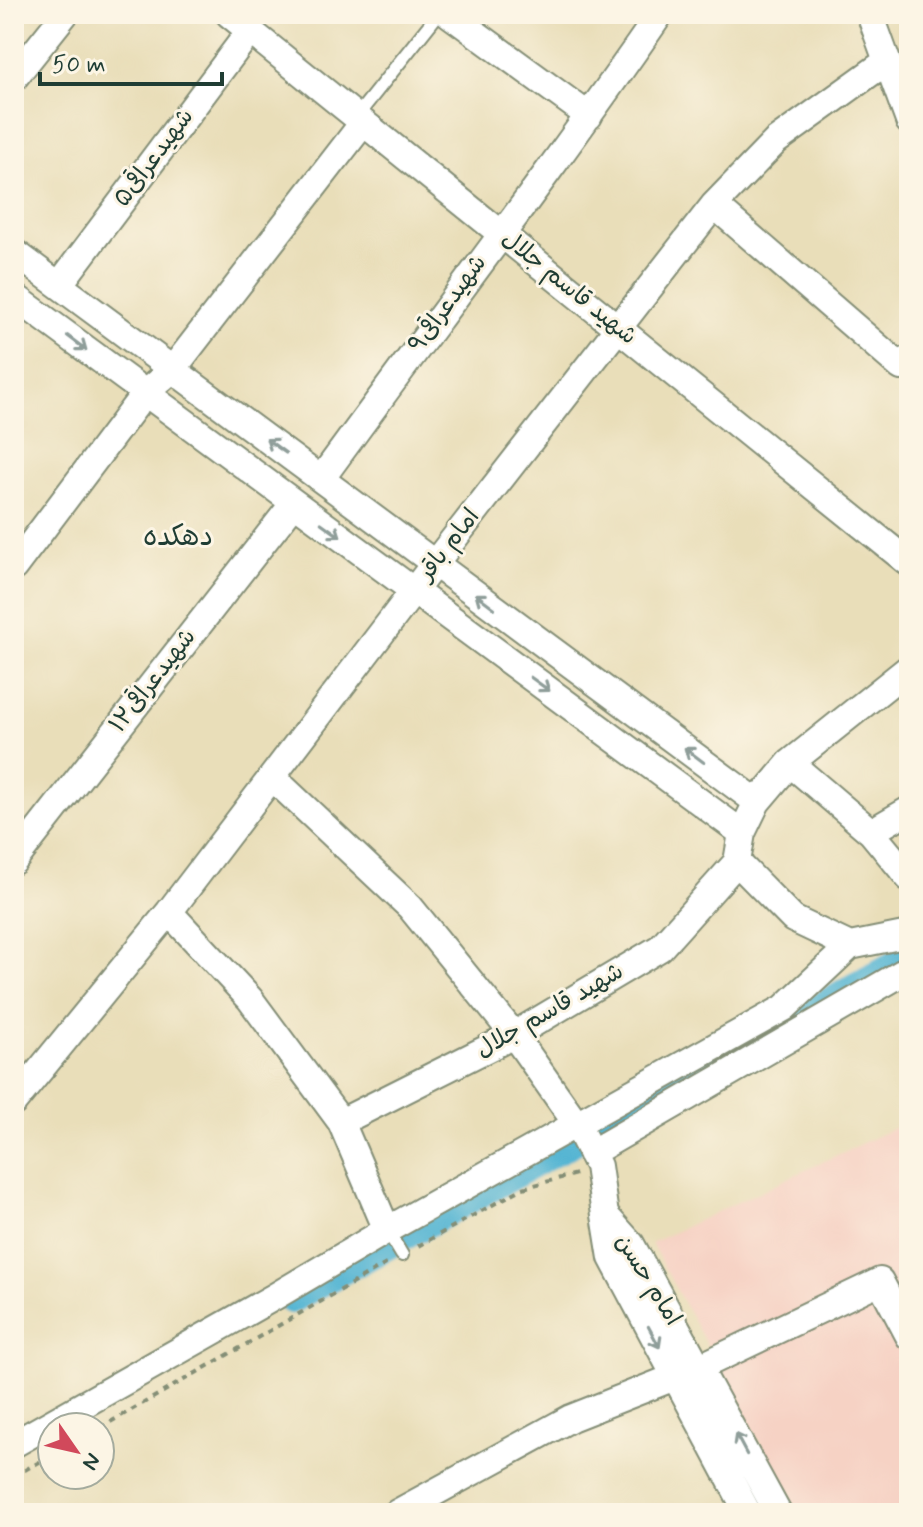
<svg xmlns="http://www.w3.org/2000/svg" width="923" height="1527" font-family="Mynerve,'Playpen Sans Arabic',sans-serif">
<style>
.built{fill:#f6d2c4}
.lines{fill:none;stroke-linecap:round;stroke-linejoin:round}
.canal{stroke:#54b5d3;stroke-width:26}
.lane-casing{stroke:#848e76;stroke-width:16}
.street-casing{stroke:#848e76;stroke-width:30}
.path{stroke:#848e76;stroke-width:4;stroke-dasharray:6 6;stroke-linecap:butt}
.lane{stroke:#fff;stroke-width:12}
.street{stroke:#fff;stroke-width:26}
.oneway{stroke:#8f9e9a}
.labels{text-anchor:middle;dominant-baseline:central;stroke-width:6;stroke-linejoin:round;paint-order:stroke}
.street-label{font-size:24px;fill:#1f3d34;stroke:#fcf5e5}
.quarter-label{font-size:28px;fill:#1f3d34;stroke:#fcf5e5}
</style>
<rect width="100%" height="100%" fill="#fcf5e5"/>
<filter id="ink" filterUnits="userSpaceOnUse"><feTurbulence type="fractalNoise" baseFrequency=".0125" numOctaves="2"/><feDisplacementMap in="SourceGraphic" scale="16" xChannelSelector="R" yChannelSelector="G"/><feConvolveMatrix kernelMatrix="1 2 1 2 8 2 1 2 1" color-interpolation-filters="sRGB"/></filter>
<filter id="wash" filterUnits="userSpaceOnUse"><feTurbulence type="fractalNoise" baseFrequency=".006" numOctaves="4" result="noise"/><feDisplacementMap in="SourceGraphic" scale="32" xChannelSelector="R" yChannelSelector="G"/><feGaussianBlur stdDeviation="1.8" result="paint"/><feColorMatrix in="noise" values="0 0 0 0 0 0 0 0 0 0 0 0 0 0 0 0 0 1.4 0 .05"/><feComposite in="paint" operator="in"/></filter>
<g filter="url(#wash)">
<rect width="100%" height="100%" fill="#e9deb9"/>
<!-- built -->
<path class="built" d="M909 1121V1513H798L651 1243Z"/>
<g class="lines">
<!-- canal -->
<path class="canal" d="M291 1301 909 955"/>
</g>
</g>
<g filter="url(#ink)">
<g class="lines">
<defs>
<path id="lane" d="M356 117 438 14
M387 1230 402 1255"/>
<path id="street" d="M229 14 909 563
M449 14 589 116
M887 61 909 121
M14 78 65 14
M714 205 901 367 909 359
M14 252 757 802
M59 285 250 31
M14 296 742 833
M321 479C434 324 551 172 660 14
M14 567 145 393 173 369 363 123
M790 763 871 832 909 810
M272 777 410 907 514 1035 576 1123 598 1166 605 1215
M871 832 909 878
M14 861 294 503
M737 862 793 919 850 946 909 934
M169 912 250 999 341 1122 514 1035 660 948 737 862 742 833 757 802 790 763 909 668
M14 1102 169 912 435 563 714 205 776 141 887 61 870 14
M341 1122 387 1230 784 1008 850 946
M591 1153 909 969
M14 1444 274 1297 387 1230
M397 1513 571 1418 700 1367 880 1281 909 1336
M748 1513 612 1258 605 1215 631 1244 778 1513"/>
</defs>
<!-- lane casing -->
<use href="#lane" class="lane-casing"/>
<!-- street casing -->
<use href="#street" class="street-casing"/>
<!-- path -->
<path class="path" d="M418 1246 523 1188 576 1174
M100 1428 386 1264
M14 1476 52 1455"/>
<!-- lane -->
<use href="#lane" class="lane"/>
<!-- street -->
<use href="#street" class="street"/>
</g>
<!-- one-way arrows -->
<defs><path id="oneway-shaft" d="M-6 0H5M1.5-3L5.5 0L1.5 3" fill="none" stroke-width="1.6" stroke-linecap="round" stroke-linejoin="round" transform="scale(2)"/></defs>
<g class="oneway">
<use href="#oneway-shaft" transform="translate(77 343) rotate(37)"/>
<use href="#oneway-shaft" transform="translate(276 446) rotate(-144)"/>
<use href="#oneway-shaft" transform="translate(331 530) rotate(36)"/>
<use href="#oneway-shaft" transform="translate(485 601) rotate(-143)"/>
<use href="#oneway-shaft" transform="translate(540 684) rotate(36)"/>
<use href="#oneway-shaft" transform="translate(694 755) rotate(-143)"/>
<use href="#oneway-shaft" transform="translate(654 1337) rotate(62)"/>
<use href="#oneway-shaft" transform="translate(741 1444) rotate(-118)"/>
</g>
</g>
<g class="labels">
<!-- street labels -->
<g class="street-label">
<text transform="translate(154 158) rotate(-53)">شهیدعراقی۵</text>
<text transform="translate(569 288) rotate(39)">شهید قاسم جلال</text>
<text transform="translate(448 304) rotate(-54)">شهیدعراقی۹</text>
<text transform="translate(449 545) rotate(-52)">امام باقر</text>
<text transform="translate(153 681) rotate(-52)">شهیدعراقی۱۲</text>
<text transform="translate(550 1011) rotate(-30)">شهید قاسم جلال</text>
<text transform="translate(648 1280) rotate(58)">امام حسن</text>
</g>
<!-- quarter labels -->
<g class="quarter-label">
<text x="178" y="537">دهکده</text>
</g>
</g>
<!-- margin -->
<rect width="923" height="1527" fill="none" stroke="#fcf5e5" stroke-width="48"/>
<!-- north arrow -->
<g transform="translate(76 1451) rotate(124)"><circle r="38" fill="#fcf5e5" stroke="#a4ab9e" stroke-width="2"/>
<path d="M0-6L14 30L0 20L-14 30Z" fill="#d1495b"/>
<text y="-12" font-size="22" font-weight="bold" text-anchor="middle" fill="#1f3d34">N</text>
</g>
<!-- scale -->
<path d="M40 72v12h182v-12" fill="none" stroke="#1f3d34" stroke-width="4"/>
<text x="52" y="72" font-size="24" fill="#1f3d34" stroke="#fcf5e5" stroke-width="6" paint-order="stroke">50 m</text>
</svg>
